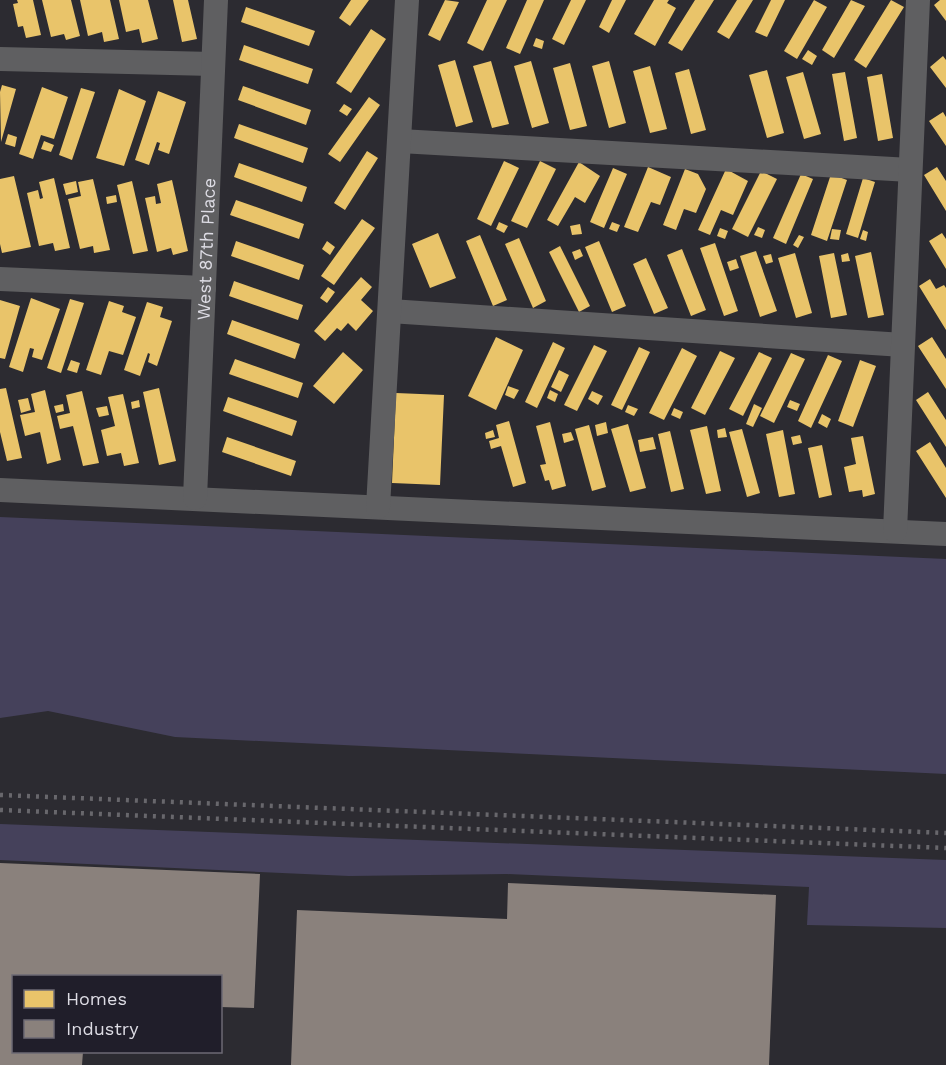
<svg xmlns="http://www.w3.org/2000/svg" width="946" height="1065" font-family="'Work Sans',sans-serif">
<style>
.green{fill:#45415b}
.homes{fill:#e9c46a}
.industry{fill:#8a817c}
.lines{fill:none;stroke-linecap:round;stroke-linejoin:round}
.street{stroke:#5f5f61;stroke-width:24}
.rail{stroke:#68676c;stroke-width:4.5;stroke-dasharray:3 6;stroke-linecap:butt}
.labels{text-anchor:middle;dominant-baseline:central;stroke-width:6;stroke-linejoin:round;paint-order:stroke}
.street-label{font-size:18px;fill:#dddce4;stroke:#201e2a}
</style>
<rect width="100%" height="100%" fill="#2c2b31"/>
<!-- green -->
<path class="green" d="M0 517 946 559V774L175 737 48 711 0 718Z
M0 824 946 860V928L807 925 809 887 507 874 349 876 0 860Z"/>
<!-- homes -->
<path class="homes" d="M17 0H33L41 35 26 38 23 26 18 27 13 4 18 3Z
M42 0H71L80 36 66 40 64 34 51 37Z
M80 0H110L119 39 104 42 102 32 88 36Z
M119 0H148L158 39 142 43 139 29 126 32Z
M173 0H188L197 39 182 42Z
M351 0H369L350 26 339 18Z
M445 0 459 2 440 41 428 35Z
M487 0H507L483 51 467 43Z
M527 0H544L520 54 506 48Z
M571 0H586L564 45 552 39Z
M612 0H626L609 33 599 27Z
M654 0H669L667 3 676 8 655 46 634 34Z
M695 0H714L682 51 668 43Z
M737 0H753L729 39 717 32Z
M771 0H785L767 37 755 32Z
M814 0 827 7 797 59 784 51Z
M851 0 865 6 834 58 822 50Z
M891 0 904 7 866 68 854 60Z
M940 0H946V21L934 5Z
M246 7 315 31 309 46 241 22Z
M371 29 386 39 351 93 336 83Z
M536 38 544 41 542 49 533 46Z
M244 45 313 69 308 84 239 60Z
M808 50 817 56 812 65 802 59Z
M943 56 946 60V88L930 67Z
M455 60 473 122 456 127 438 65Z
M491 61 509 124 492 128 473 66Z
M531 61 549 123 532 128 514 66Z
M609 61 626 123 609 128 592 66Z
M570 63 587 126 570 130 553 68Z
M650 66 667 129 650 133 633 71Z
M689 69 706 130 691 134 675 73Z
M767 70 784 133 767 138 749 75Z
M803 72 821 134 804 139 786 77Z
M845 72 857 138 844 141 832 74Z
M882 74 893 138 878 141 867 77Z
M2 85 16 89 1 142 0 92Z
M243 86 311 110 306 125 238 100Z
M42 87 68 97 54 139 41 135 33 159 19 154Z
M81 88 95 92 72 160 59 155Z
M119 89 146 101 124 166 96 158Z
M158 91 186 102 169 154 158 150 160 143 157 142 149 165 135 160Z
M369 97 380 105 340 162 328 154Z
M344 104 352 109 347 116 339 111Z
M943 112 946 117V146L929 121Z
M239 124 308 148 303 163 234 138Z
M8 134 17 137 15 147 5 144Z
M44 141 54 145 51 152 41 149Z
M367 151 378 158 345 210 334 203Z
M504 161 519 168 491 226 477 219Z
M540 161 556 169 527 228 511 221Z
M579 162 600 176 585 203 575 197 558 226 547 220Z
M239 163 307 187 302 202 234 177Z
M648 167 671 177 660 205 651 202 638 232 624 227Z
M937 167 946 181V211L924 175Z
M613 168 627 174 604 228 590 222Z
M685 169 698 174 706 189 696 213 684 209 676 230 663 225Z
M726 169 748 181 733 215 721 210 710 235 698 230Z
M761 171 777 179 748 237 732 229Z
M801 174 813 179 786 244 773 238Z
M831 174 847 180 827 241 811 235Z
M14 176 31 247 2 253 0 244V179Z
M54 178 70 248 55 251 53 243 39 246 27 193 38 190 40 199 43 198 39 182Z
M863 178 875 182 858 238 846 234Z
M93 179 110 250 94 253 93 246 80 249 68 199 81 196 78 182Z
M172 180 188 251 173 255 171 248 157 252 145 198 155 196 156 204 161 203 157 184Z
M76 181 78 192 66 195 63 184Z
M132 181 148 251 133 254 117 185Z
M116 195 117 202 107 204 106 197Z
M236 200 304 224 299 239 230 215Z
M362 219 375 228 334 285 321 276Z
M499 222 508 226 504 233 496 229Z
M612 222 620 225 617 232 609 229Z
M580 224 582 234 572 235 570 226Z
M758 227 765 230 762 238 754 235Z
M720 228 728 231 725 239 717 236Z
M832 229 841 230 839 240 830 239Z
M863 230 868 232 866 241 860 239Z
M438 233 456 278 430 288 412 244Z
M942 233 946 239V269L929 241Z
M480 235 507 300 493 306 466 241Z
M799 235 804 237 798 248 793 245Z
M519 238 546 301 533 308 505 244Z
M236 241 304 265 299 280 231 256Z
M327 241 335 247 330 255 322 249Z
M599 241 626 306 612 312 585 247Z
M715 243 738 311 724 316 700 248Z
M560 246 590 306 579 312 549 252Z
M580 249 583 256 575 260 572 252Z
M682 249 706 310 691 316 667 255Z
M756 251 777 311 760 317 740 256Z
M871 252 884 315 868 318 855 256Z
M795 253 812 313 796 318 778 258Z
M834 253 847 315 831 318 819 256Z
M848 253 850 261 842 262 841 255Z
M771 254 773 262 766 264 763 256Z
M646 258 668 308 654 314 633 264Z
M736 259 739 268 730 271 727 262Z
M361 277 372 287 361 300 373 311 356 331 348 323 341 331 337 328 325 341 314 331Z
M930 279 936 289 944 285 946 288V330L919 286Z
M234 281 303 305 298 320 229 296Z
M328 287 335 292 327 303 320 298Z
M31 298 60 309 42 360 32 357 34 349 30 348 23 372 9 367Z
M70 299 84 303 61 373 47 368Z
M0 300 20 306 5 359 0 358Z
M109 301 124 306 122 312 136 317 123 355 109 351 101 375 86 370Z
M147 302 163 307 160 317 172 321 157 366 148 362 150 354 148 353 140 376 124 370Z
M232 320 300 344 295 359 227 334Z
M496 337 523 350 496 410 468 396Z
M932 337 946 359V389L918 346Z
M553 342 565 348 537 408 525 402Z
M594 345 607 351 577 411 564 405Z
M639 347 650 352 622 410 611 405Z
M682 348 697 356 664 420 649 413Z
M720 351 735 358 705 415 691 408Z
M343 352 363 370 334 404 313 386Z
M759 352 772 358 743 416 729 409Z
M791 353 805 359 774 423 760 416Z
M828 355 842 361 811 428 798 421Z
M235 359 303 383 298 398 229 374Z
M71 360 80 363 77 373 67 370Z
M860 360 876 366 853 427 838 421Z
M559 370 569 375 561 392 551 387Z
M508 386 519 390 514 399 505 395Z
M6 388 22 458 7 461 0 432V389Z
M159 388 176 461 159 465 143 392Z
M45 390 61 460 47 464 40 432 25 436 20 415 35 412 31 394Z
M550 390 558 394 555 402 547 398Z
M82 391 99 463 83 466 73 426 60 429 57 416 70 413 66 395Z
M592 391 603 396 598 405 588 399Z
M928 392 946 420V447L916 400Z
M396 393 444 395 440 485 392 483Z
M123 394 139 463 124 466 121 453 107 456 101 430 115 426 108 397Z
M228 397 297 421 292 436 223 411Z
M28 398 31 410 21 413 18 400Z
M139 400 140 407 132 409 131 402Z
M790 400 800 404 797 411 787 407Z
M63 404 64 411 56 413 54 406Z
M754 404 762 408 753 427 746 424Z
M628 405 638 409 634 416 625 412Z
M107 406 109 415 99 417 96 408Z
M674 408 683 412 680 419 671 415Z
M822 414 831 419 827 428 818 423Z
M509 421 526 483 513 487 501 446 491 449 489 441 499 438 496 425Z
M550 422 566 486 552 490 549 480 545 481 540 465 546 464 536 426Z
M606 422 608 433 597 436 595 425Z
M628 424 646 488 630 492 611 429Z
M589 425 606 487 592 491 575 429Z
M707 426 721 491 706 494 690 430Z
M725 428 727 437 718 438 717 430Z
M742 429 760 493 747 497 729 432Z
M493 430 495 437 486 439 485 433Z
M783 430 795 494 779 497 766 434Z
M670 431 684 489 671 492 658 434Z
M571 432 574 440 564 443 562 434Z
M800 435 802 443 793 445 791 437Z
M863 436 875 494 863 497 862 490 849 492 844 467 856 464 851 438Z
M227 437 296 461 291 476 222 452Z
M653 437 656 449 640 452 638 440Z
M930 442 946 468V498L916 451Z
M822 445 832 495 819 498 808 448Z"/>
<!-- industry -->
<path class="industry" d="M0 863 260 874 254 1008 220 1007V976H14V1052H83L82 1065H0Z
M508 883 776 895 769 1065H291L297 910 507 919Z"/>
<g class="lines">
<!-- street -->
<g class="street">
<path d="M0 59 213 64"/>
<path d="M400 141 910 170"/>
<path d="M0 279 204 288"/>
<path d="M390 311 903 345"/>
<path d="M0 490 946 534"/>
<path id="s1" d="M195 498 216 0"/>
<path d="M378 507 407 0"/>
<path d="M895 531 918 0"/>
</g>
<!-- rail -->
<path class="rail" d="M0 795 946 833
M0 810 946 848"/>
</g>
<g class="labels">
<!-- street labels -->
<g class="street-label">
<text stroke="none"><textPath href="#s1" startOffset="249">West 87th Place</textPath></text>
</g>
</g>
<!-- legend -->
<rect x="12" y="975" width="210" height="78" fill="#201e2a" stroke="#6c6a74" stroke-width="1.5"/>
<rect x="24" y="990" width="30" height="18" fill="#e9c46a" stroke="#6c6a74" stroke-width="1.5"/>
<text x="66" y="1005" font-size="18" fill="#dddce4">Homes</text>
<rect x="24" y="1020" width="30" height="18" fill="#8a817c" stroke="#6c6a74" stroke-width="1.5"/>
<text x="66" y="1035" font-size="18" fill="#dddce4">Industry</text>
</svg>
